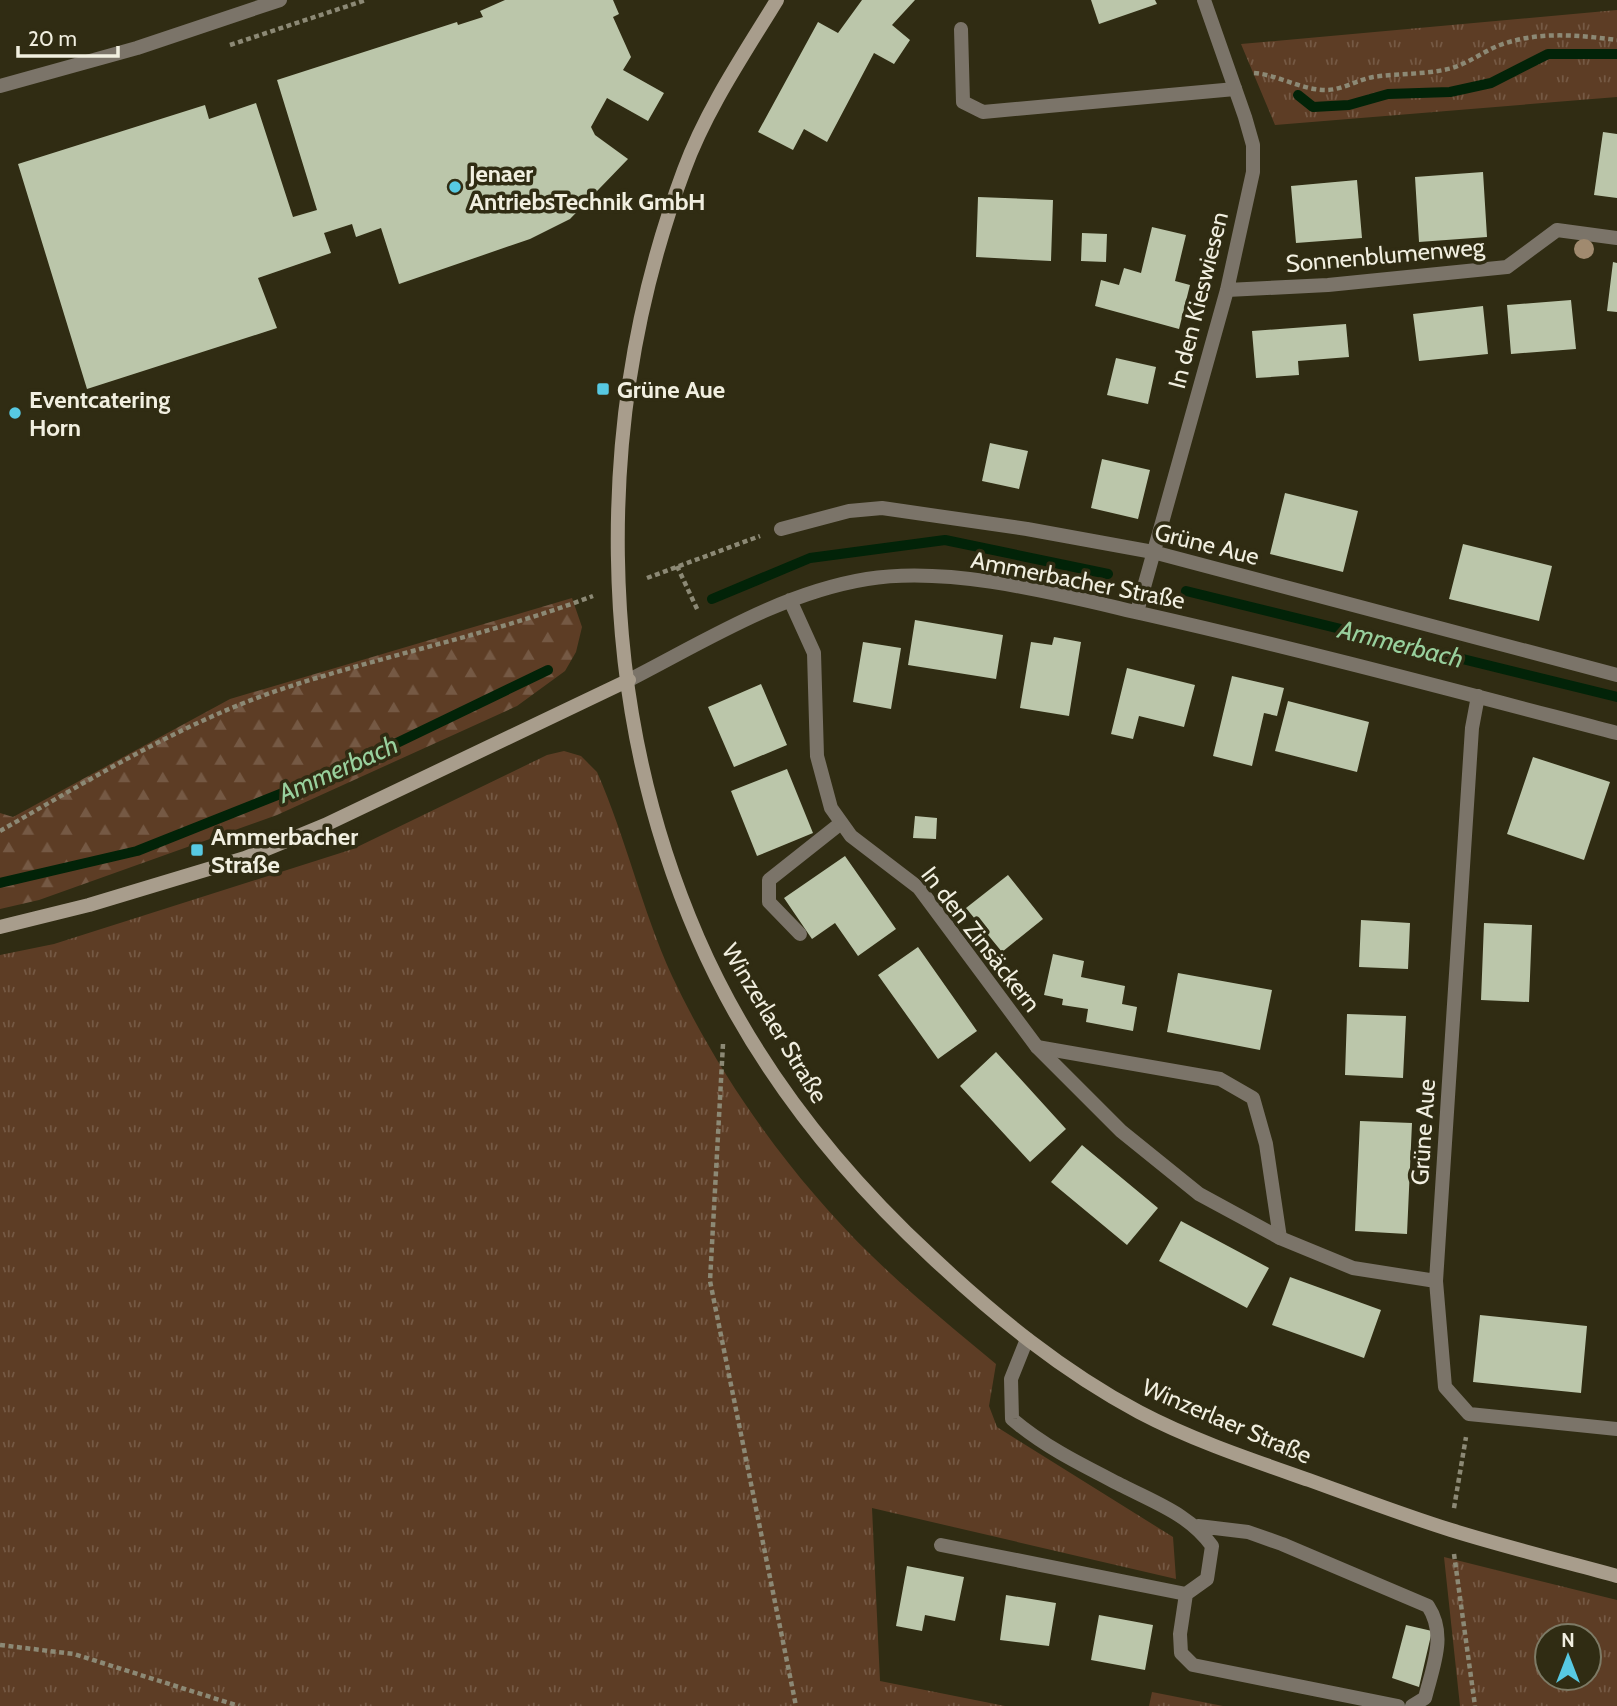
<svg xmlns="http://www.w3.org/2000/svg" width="1617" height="1706" font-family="Cabin,sans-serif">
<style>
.grass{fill:url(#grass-tufts);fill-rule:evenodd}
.forest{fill:url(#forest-firs)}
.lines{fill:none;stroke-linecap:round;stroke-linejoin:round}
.stream{stroke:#022308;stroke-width:10}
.building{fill:#bbc6aa}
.path{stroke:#8c8975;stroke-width:4.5;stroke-dasharray:5 3.5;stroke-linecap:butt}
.service{stroke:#7b7469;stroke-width:14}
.minor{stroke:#7b7469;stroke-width:14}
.secondary{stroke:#a89d8c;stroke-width:14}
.tree{fill:#a08a6f}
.poi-dot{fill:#57c9e2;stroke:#302c13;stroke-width:2.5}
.labels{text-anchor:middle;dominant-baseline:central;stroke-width:7;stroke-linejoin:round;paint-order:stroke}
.poi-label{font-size:24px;font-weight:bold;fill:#f1efe0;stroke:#302c13;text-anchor:start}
.street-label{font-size:24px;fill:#f1efe0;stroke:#302c13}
.water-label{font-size:26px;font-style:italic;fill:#98d09d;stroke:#302c13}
</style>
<defs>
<pattern id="grass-tufts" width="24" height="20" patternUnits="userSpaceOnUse" patternTransform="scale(1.75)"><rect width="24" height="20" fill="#5d3d25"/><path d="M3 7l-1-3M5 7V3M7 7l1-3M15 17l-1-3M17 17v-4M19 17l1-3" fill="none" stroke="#755944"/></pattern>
<pattern id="forest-firs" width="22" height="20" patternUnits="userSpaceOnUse" patternTransform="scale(1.75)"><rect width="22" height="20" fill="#5d3d25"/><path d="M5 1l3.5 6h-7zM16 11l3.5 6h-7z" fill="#755944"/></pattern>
</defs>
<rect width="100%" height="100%" fill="#302c13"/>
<!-- grass -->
<path class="grass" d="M1617 10V97L1275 125 1241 44Z
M564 751 581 756 597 772C626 838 642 910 672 976 720 1078 791 1177 872 1256 911 1294 954 1329 996 1364L989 1406 997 1427 1173 1537 1176 1579 872 1508 880 1681 1005 1706H0V955L54 944 353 849 547 755Z
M1444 1557 1617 1600V1706H1460ZM1547 1636H1589V1678H1547Z
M1152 1692 1223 1706H1149Z"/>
<!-- forest -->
<path class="forest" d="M572 598 582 627 576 652 565 671 517 706 277 815 39 900 0 909V813L13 817 230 699Z"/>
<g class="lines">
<!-- stream -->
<path class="stream" d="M1298 95 1313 107 1349 105 1388 94 1450 92 1491 83 1548 54H1617
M1186 591 1617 697
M712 599 810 558 945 540 1108 574
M0 883 137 851 343 769 548 670"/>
</g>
<!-- building -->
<path class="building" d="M505 0H613L619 14 613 17 631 57 623 70 664 93 648 121 607 98 591 127 595 135 628 159 570 219 530 239 399 284 381 228 356 237 352 224 324 233 331 253 258 278 277 328 87 389 18 164 205 105 209 119 256 103 293 217 317 210 277 80 457 22 458 25 483 17 480 11Z
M862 0H915L892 25 910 40 894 64 874 53 827 142 804 129 793 150 758 132 818 22 838 33Z
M1091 0H1155L1157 4 1099 24Z
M1603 132 1617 134V198L1594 195Z
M1483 172 1487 237 1419 242 1415 177Z
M1357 180 1362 238 1296 243 1291 186Z
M978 197 1053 200 1051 261 976 257Z
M1152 227 1186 235 1175 281 1190 285 1179 329 1095 306 1101 280 1119 285 1124 268 1141 273Z
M1082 233 1107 234 1106 262 1081 261Z
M1613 262 1617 263V312L1607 311Z
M1571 300 1576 349 1511 354 1507 305Z
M1483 306 1488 354 1419 361 1413 314Z
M1346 324 1349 357 1298 361 1299 375 1256 378 1252 331Z
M1116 358 1156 367 1148 404 1107 395Z
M990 443 1028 451 1019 489 982 481Z
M1102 459 1150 470 1138 519 1091 508Z
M1285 493 1358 511 1343 572 1270 554Z
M1463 544 1552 566 1539 621 1449 599Z
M915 620 1003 635 996 679 908 665Z
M1054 637 1081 642 1069 716 1020 708 1031 642 1052 645Z
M863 642 901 648 891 709 853 702Z
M1127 668 1195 685 1184 727 1139 716 1133 739 1111 734Z
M1232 676 1284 688 1277 716 1264 713 1252 766 1213 756Z
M761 684 787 745 734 767 708 707Z
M1288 701 1369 722 1357 772 1275 751Z
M1533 757 1610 782 1584 860 1507 834Z
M787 769 813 833 757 856 731 791Z
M915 816 937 818 936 839 913 838Z
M845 856 896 929 858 956 835 923 812 939 784 898Z
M1008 875 1043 919 1002 952 966 908Z
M1361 920 1410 923 1408 969 1359 967Z
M1484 923 1532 925 1529 1002 1481 1000Z
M918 947 977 1031 938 1059 878 975Z
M1053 954 1084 961 1081 977 1125 986 1122 1004 1137 1007 1133 1031 1086 1022 1088 1009 1062 1005 1063 999 1044 995Z
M1178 973 1272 990 1260 1050 1167 1032Z
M1347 1014 1406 1016 1403 1078 1345 1075Z
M996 1052 1066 1129 1030 1162 960 1086Z
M1360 1121 1412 1123 1407 1234 1355 1231Z
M1082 1145 1158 1208 1127 1245 1051 1182Z
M1181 1221 1269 1268 1247 1308 1159 1261Z
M1290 1277 1381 1310 1364 1358 1272 1325Z
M1480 1315 1587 1326 1581 1393 1473 1382Z
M907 1566 964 1577 955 1621 925 1615 922 1631 896 1626Z
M1006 1595 1056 1603 1049 1646 1000 1640Z
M1099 1615 1153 1625 1145 1670 1091 1660Z
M1406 1625 1432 1631 1419 1687 1392 1678Z"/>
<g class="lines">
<!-- path -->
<path class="path" d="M230 45 366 0
M1254 73C1279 75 1301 90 1326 90 1342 90 1357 80 1373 77 1399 73 1426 75 1452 68 1469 63 1484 51 1500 45 1538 31 1578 35 1617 40
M677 566 698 611
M647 578 760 536
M0 831C93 778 186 720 288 687 389 654 493 634 593 596
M723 1044 710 1281 796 1706
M1454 1508 1466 1437
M1454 1554 1475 1706
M0 1645 74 1654 239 1706"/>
<!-- service -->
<path class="service" d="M961 29 963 102 983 112 1235 89
M800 934 769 902V880L841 823
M1037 1047 1220 1079 1253 1098 1266 1144 1280 1238
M1198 1526 1248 1532 1282 1544 1428 1606C1447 1635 1433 1666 1425 1698L1412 1706
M941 1545 1186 1594 1207 1579 1212 1546C1190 1515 1156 1503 1123 1486 1084 1466 1046 1448 1012 1419L1011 1379 1027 1339
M1186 1594 1180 1634 1181 1653 1193 1665 1398 1706"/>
<!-- minor -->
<path class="minor" d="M0 86 137 48 280 0
M1227 290 1328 285 1507 267 1557 230 1617 238
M781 529 849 511 882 508 1027 529 1153 552 1617 675
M790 600 814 653 817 756 831 808 851 836 919 888 1037 1047 1121 1131 1199 1194 1280 1238 1353 1268 1436 1281
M1137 612 1227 290 1253 172V145L1245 117 1204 0
M629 680C705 641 781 593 867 579 951 565 1062 595 1144 614 1303 650 1460 692 1617 733
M1478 696 1472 728 1436 1281 1445 1387 1469 1414 1617 1429"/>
<!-- secondary -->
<path class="secondary" d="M777 0C744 54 706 110 684 170 593 414 594 698 698 938 751 1060 835 1167 932 1257 995 1316 1062 1371 1139 1412 1192 1440 1252 1460 1309 1480 1356 1497 1403 1515 1451 1530 1506 1547 1562 1561 1617 1576
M0 927 89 905 245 858 325 825 629 680"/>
</g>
<!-- trees -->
<circle class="tree" cx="1584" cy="249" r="10"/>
<!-- markers -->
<g class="poi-dot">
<circle cx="455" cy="187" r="7"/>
<rect x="596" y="382" width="14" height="14" rx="3.5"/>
<circle cx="15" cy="413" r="7"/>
<rect x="190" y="843" width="14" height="14" rx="3.5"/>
</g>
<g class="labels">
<!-- poi labels -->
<g class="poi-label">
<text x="469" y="173">Jenaer<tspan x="469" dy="28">AntriebsTechnik GmbH</tspan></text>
<text x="617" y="389">Grüne Aue</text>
<text x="29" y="399">Eventcatering<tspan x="29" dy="28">Horn</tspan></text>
<text x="211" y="836">Ammerbacher<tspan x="211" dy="28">Straße</tspan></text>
</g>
<!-- street labels -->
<g class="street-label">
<text transform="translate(1385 255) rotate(-5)">Sonnenblumenweg</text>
<text transform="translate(1198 300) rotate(-76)">In den Kieswiesen</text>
<text transform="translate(1207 544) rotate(14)">Grüne Aue</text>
<text transform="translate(1078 580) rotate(11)">Ammerbacher Straße</text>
<text transform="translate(981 939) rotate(52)">In den Zinsäckern</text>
<text transform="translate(775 1023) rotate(59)">Winzerlaer Straße</text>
<text transform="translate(1423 1132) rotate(-86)">Grüne Aue</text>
<text transform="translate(1227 1421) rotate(23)">Winzerlaer Straße</text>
</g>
<!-- water labels -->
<g class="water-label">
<text transform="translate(1401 644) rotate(14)">Ammerbach</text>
<text transform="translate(338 769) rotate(-24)">Ammerbach</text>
</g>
</g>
<!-- north arrow -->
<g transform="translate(1568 1657)"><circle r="33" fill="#302c13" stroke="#7d7a65" stroke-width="2"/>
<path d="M0-5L12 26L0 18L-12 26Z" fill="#57c9e2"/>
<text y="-10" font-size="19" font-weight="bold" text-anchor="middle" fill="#f1efe0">N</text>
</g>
<!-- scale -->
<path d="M18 46v10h100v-10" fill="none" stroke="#f1efe0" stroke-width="3.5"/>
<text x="28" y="46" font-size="21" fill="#f1efe0" stroke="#302c13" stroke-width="5" paint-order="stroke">20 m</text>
</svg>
